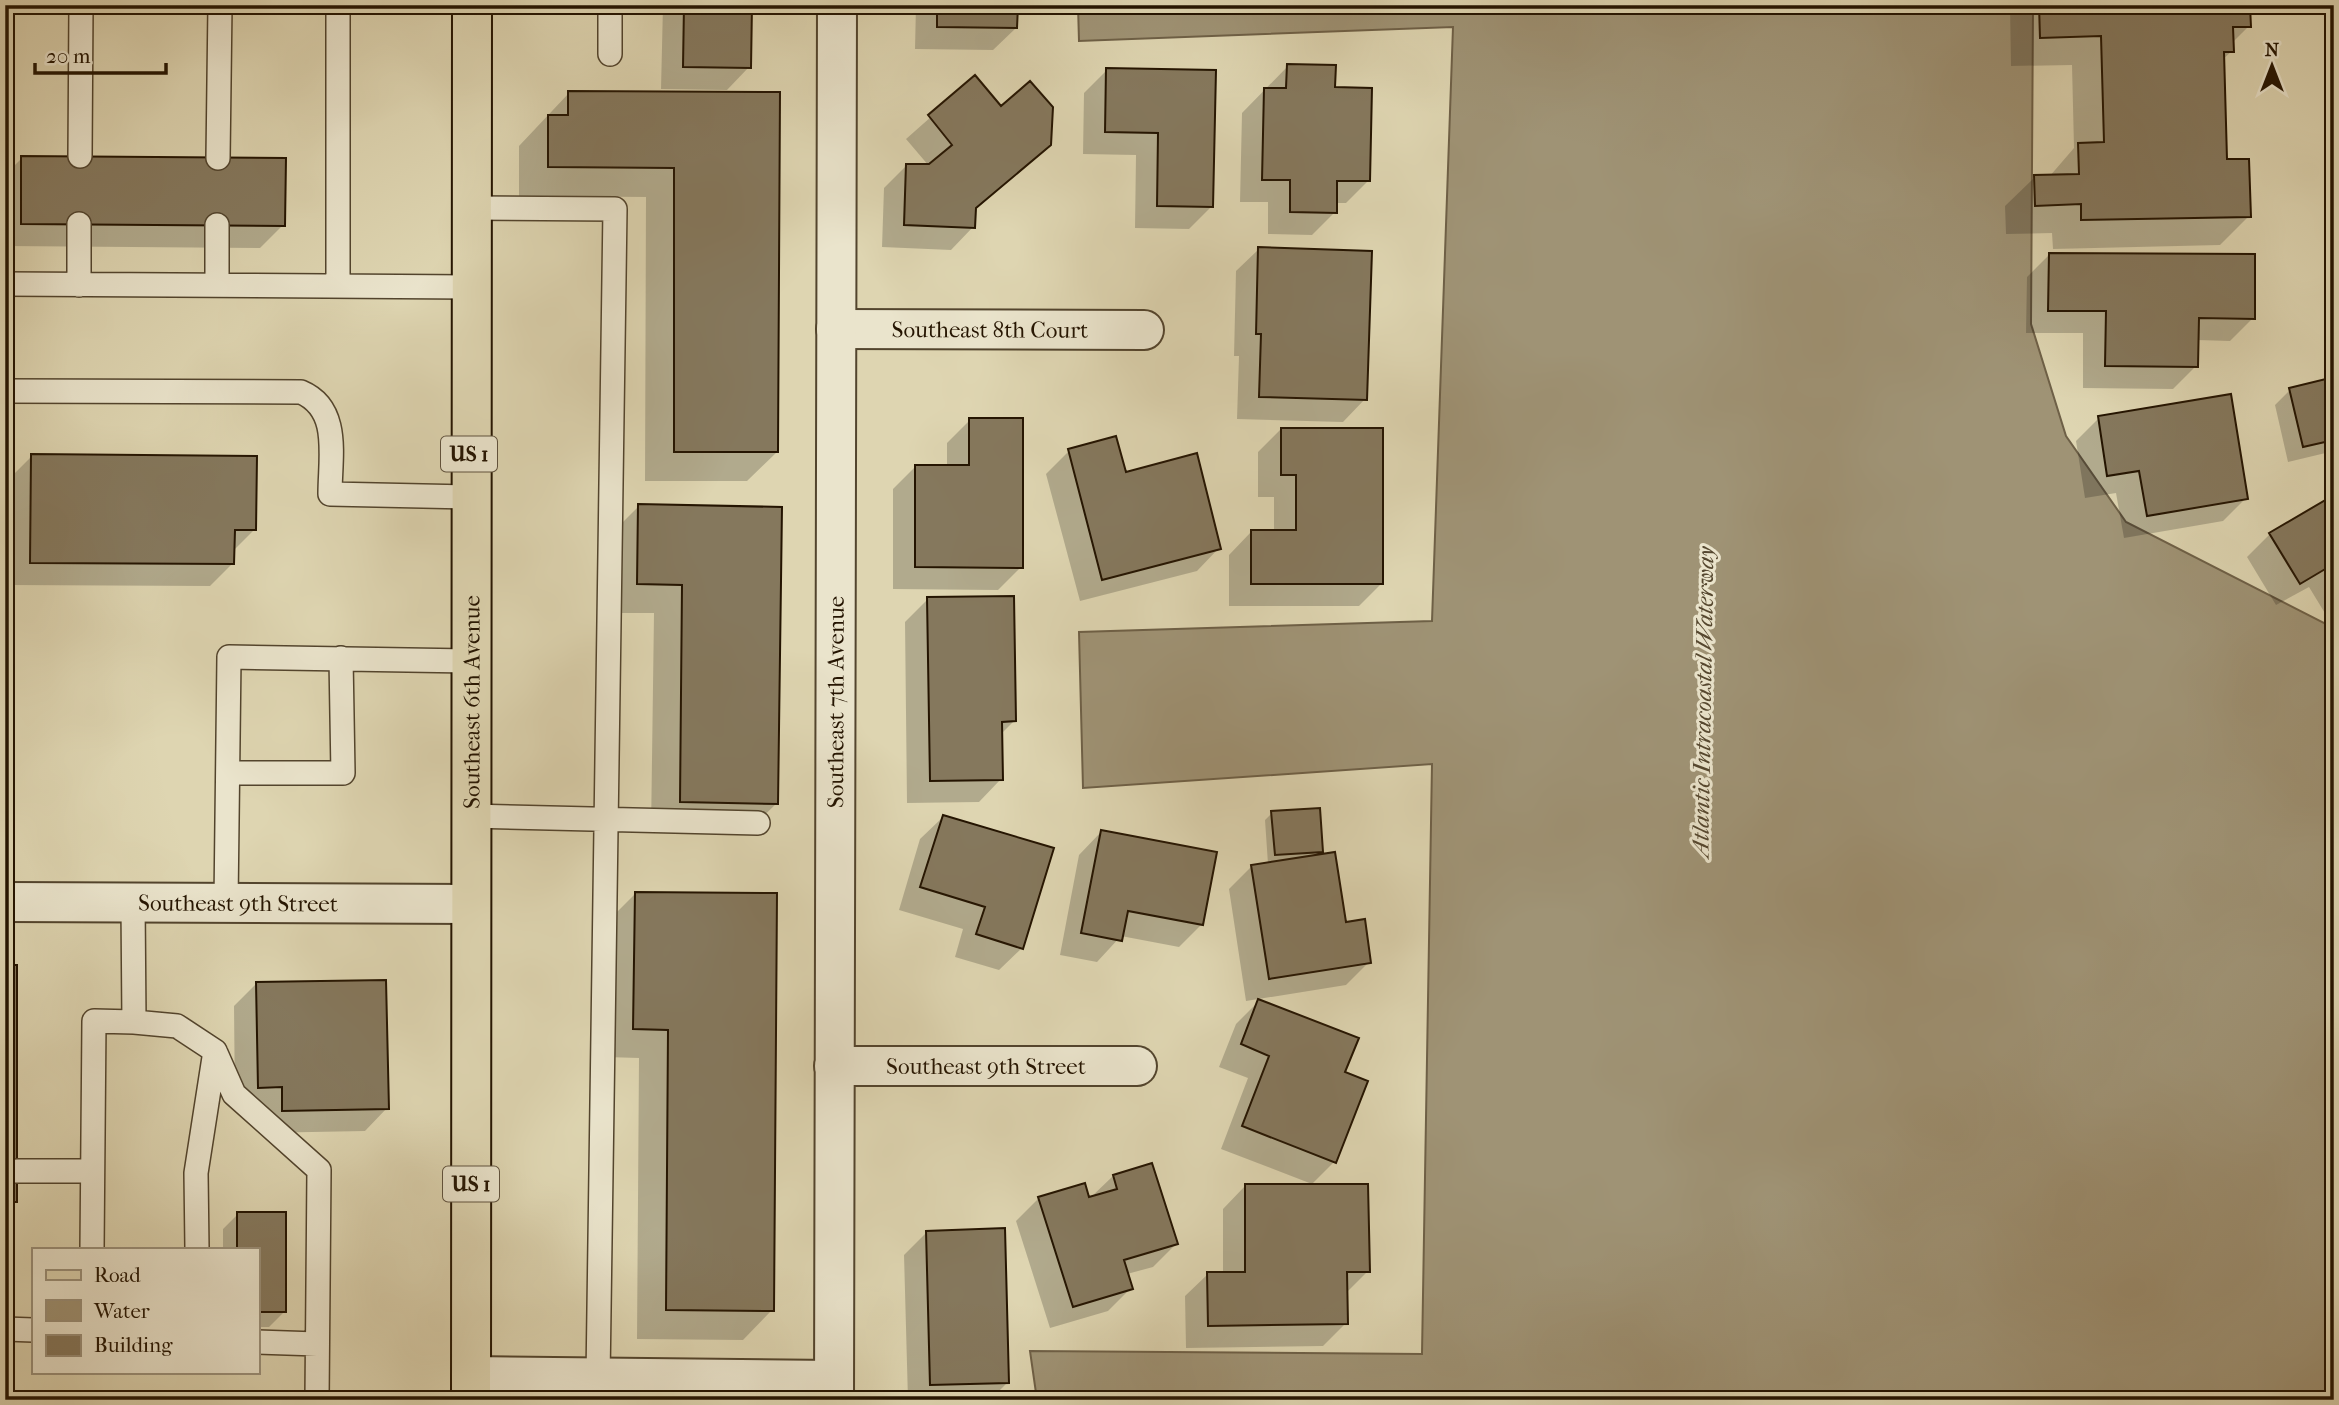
<svg xmlns="http://www.w3.org/2000/svg" width="2339" height="1405" font-family="'IM FELL French Canon',serif">
<style>
.water{fill:#9f9375;stroke:#6e6047;stroke-width:2}
.shadow{fill:#0003}
.building{fill:#85785d;stroke:#241401;stroke-width:2}
.lines{fill:none;stroke-linecap:round;stroke-linejoin:round}
.service-casing{stroke:#52442d;stroke-width:26}
.minor-casing{stroke:#52442d;stroke-width:42}
.primary-casing{stroke:#241401;stroke-width:42}
.service{stroke:#eae4cc;stroke-width:23}
.minor{stroke:#eae4cc;stroke-width:38}
.primary{stroke:#ded5b1;stroke-width:38}
.labels{text-anchor:middle;dominant-baseline:central;stroke-width:6;stroke-linejoin:round;paint-order:stroke}
.shield{fill:#eae4cc;stroke:#5f523e;stroke-width:2}
.shield-label{font-size:21px;font-weight:bold;fill:#241401}
.street-label{font-size:23px;fill:#241401;stroke:#eae4cc}
.water-label{font-size:24px;font-style:italic;fill:#55472f;stroke:#eae4cc}
</style>
<rect width="100%" height="100%" fill="#ded5b1"/>
<filter id="stains"><feTurbulence type="fractalNoise" baseFrequency=".00286" numOctaves="4"/><feColorMatrix values="0 0 0 0 .2 0 0 0 0 .09 0 0 0 0 .02 0 0 0 .5 -.17"/></filter>
<radialGradient id="worn" r=".72"><stop offset=".6" stop-color="#630" stop-opacity="0"/><stop offset="1" stop-color="#630" stop-opacity=".3"/></radialGradient>
<!-- water -->
<path class="water" d="M1078 5H2033L2031 324 2066 436 2126 522 2334 628V1400H1037L1030 1351 1422 1354 1432 764 1083 788 1079 632 1432 621 1453 27 1079 41Z"/>
<!-- shadow -->
<path class="shadow" d="M663 5H751L749 67 727 90 661 89Z
M916 5H1016V28L993 50 915 49Z
M2010 5H2248L2249 26 2232 43V51L2222 60 2225 161 2249 216 2220 245 2053 249 2052 233 2006 234 2005 206 2035 177H2049L2074 148 2072 65 2011 66Z
M1288 66 1333 89 1369 180 1346 203H1335V212L1312 235 1268 234V202H1240L1242 113Z
M1107 70 1214 72 1212 206 1189 229 1135 228 1136 155 1083 154 1084 93Z
M975 78 1000 108 1050 144 974 211 973 227 951 250 882 247 884 188 907 165 929 166 906 139Z
M569 93 778 94 777 452 747 481H645L646 197 519 196V146Z
M22 158 283 225 260 248 5 246V175Z
M1259 249 1365 399 1343 422 1237 419 1239 356H1234L1236 271Z
M2050 254 2253 318 2230 341 2197 340 2196 366 2173 389 2083 388V333H2026L2027 277Z
M2334 379V451L2288 462 2275 405 2290 390Z
M2099 418 2246 498 2223 521 2124 538 2116 493 2085 498 2076 441Z
M970 420 1021 567 998 590 893 589V489L916 466 947 467V443Z
M1281 429 1382 583 1359 606H1229V555L1251 532H1274V497H1258V452Z
M1069 451 1124 474 1219 548 1197 571 1080 601 1046 474Z
M32 456 255 529 233 551 232 564 210 586 8 585 9 479Z
M2334 497V628L2309 587 2276 605 2247 557 2270 534Z
M639 506 780 508 777 803 747 832 651 831 654 613H609L610 535Z
M928 599 1014 721 1001 734V779L979 802 907 803 905 622Z
M1272 813 1321 851 1316 856 1345 924 1369 962 1346 985 1246 1001 1229 889 1252 866 1268 864 1265 820Z
M943 817 1022 948 999 970 955 957 963 929 899 910 920 839Z
M1101 832 1201 925 1179 947 1121 936 1097 962 1060 955 1079 855Z
M635 894 772 1310 743 1340 637 1339 639 1058 605 1057 606 923Z
M5 967 16 1202 5 1212Z
M256 984 387 1108 365 1131 260 1133V1109L235 1110 234 1006Z
M1259 1001 1343 1073 1334 1162 1312 1184 1221 1149 1248 1078 1219 1067 1236 1024Z
M1113 1176 1176 1244 1153 1267 1127 1274 1131 1288 1108 1311 1050 1328 1016 1221 1039 1198 1088 1200Z
M1245 1186 1368 1271 1345 1294 1346 1323 1323 1346 1186 1348 1185 1296 1208 1274H1223V1209Z
M238 1214H284V1312L269 1327H257V1249H223V1229Z
M927 1232 1007 1383 990 1400H908L904 1255Z"/>
<!-- building -->
<path class="building" d="M684 5H752L751 68 683 67Z
M937 5H1018L1017 28 937 27Z
M2039 5H2250L2251 27H2233L2234 52H2224L2227 159H2249L2251 217 2081 220V204L2035 206 2034 175 2079 174 2078 143 2104 142 2101 36 2040 38Z
M1287 64 1336 65 1335 87 1372 88 1370 181H1337V213L1290 212V180H1262L1264 88H1286Z
M1106 68 1216 70 1213 207 1157 206 1158 133 1105 132Z
M975 75 1001 106 1030 81 1053 107 1051 145 976 208 975 228 904 225 906 164H929L952 145 928 115Z
M568 91 780 92 778 452H674V168L548 167V115H568Z
M21 156 286 158 285 226 21 224Z
M1258 247 1372 251 1367 400 1259 397 1261 334H1256Z
M2049 253 2255 254V319L2199 318 2198 367 2105 366 2106 311H2048Z
M2334 377V440L2303 447 2289 388Z
M2231 394 2248 499 2147 516 2139 471 2107 476 2098 416Z
M969 418H1023V568L915 567V465H969Z
M1281 428H1383V584H1251V530H1296V475H1281Z
M1116 436 1126 472 1197 453 1221 549 1102 580 1068 449Z
M31 454 257 456 256 530H235L234 564 30 563Z
M2334 495V568L2332 565 2300 584 2269 533Z
M638 504 782 507 778 804 680 802 682 585 637 584Z
M1014 596 1016 721 1002 722 1003 780 930 781 927 597Z
M1320 808 1323 852 1275 855 1271 811Z
M943 815 1054 848 1023 949 976 934 985 907 920 887Z
M1101 830 1217 852 1203 925 1128 911 1122 941 1081 933Z
M1335 852 1346 922 1365 919 1371 963 1269 979 1251 865Z
M635 892 777 893 774 1311 666 1310 668 1030 633 1029Z
M5 965H17V1202H5Z
M386 980 389 1109 282 1111V1087L258 1088 256 982Z
M1258 999 1359 1038 1345 1072 1368 1081 1336 1163 1242 1126 1269 1056 1241 1044Z
M1152 1163 1178 1244 1124 1260 1133 1289 1073 1307 1038 1197 1085 1183 1089 1197 1117 1189 1113 1175Z
M1245 1184H1368L1370 1272H1347L1348 1324 1208 1326 1207 1272H1245Z
M237 1212H286V1312H257V1249H237Z
M1005 1228 1009 1383 930 1385 926 1231Z"/>
<g class="lines">
<defs>
<path id="service" d="M338 5V286
M610 5V54
M80 156 81 5
M218 158 220 5
M470 208 615 209 598 1378
M79 224V285
M5 284 470 287
M217 285V225
M5 391 301 392C341 409 330 457 330 494L469 497
M228 773H343L341 658
M470 816 758 823
M226 903 229 657 469 661
M134 1022 177 1026 215 1051 234 1094 319 1170 317 1400
M17 1171H92
M92 1249 94 1021 134 1022 133 903
M197 1249 196 1173 215 1051
M5 1329 33 1330
M257 1342 317 1344"/>
<g id="minor">
<path id="s1" d="M836 329 1144 330"/>
<path id="s2" d="M5 902 470 904"/>
<path id="s3" d="M834 1066H1137"/>
<path d="M471 1376 834 1380"/>
<path id="s4" d="M834 1400 837 5"/>
</g>
<g id="primary">
<path id="s5" d="M471 1400 472 5"/>
</g>
</defs>
<!-- service casing -->
<use href="#service" class="service-casing"/>
<!-- minor casing -->
<use href="#minor" class="minor-casing"/>
<!-- primary casing -->
<use href="#primary" class="primary-casing"/>
<!-- service -->
<use href="#service" class="service"/>
<!-- minor -->
<use href="#minor" class="minor"/>
<!-- primary -->
<use href="#primary" class="primary"/>
</g>
<g class="labels">
<!-- shield labels -->
<g class="shield">
<rect x="441" y="436.5" width="56" height="35" rx="5"/>
<rect x="443" y="1166.5" width="56" height="35" rx="5"/>
</g>
<g class="shield-label">
<text x="469" y="454">US 1</text>
<text x="471" y="1184">US 1</text>
</g>
<!-- street labels -->
<g class="street-label">
<text stroke="none"><textPath href="#s1" startOffset="154">Southeast 8th Court</textPath></text>
<text stroke="none"><textPath href="#s5" startOffset="698">Southeast 6th Avenue</textPath></text>
<text stroke="none"><textPath href="#s4" startOffset="698">Southeast 7th Avenue</textPath></text>
<text stroke="none"><textPath href="#s2" startOffset="233">Southeast 9th Street</textPath></text>
<text stroke="none"><textPath href="#s3" startOffset="152">Southeast 9th Street</textPath></text>
</g>
<!-- water labels -->
<g class="water-label">
<text transform="translate(1703 702) rotate(-89)">Atlantic Intracoastal Waterway</text>
</g>
</g>
<!-- margin -->
<rect width="2339" height="1405" fill="none" stroke="#ded5b1" stroke-width="28"/>
<rect x="7" y="7" width="2325" height="1391" fill="none" stroke="#241401" stroke-width="3.5"/>
<rect x="14" y="14" width="2311" height="1377" fill="none" stroke="#241401" stroke-width="2"/>
<!-- legend -->
<rect x="32" y="1248" width="228" height="126" fill="#eae4cc" stroke="#9b917b" stroke-width="2"/>
<rect x="46" y="1270" width="35" height="10" fill="#ded5b1" stroke="#9b917b" stroke-width="2"/>
<text x="94" y="1282" font-size="21" fill="#241401">Road</text>
<rect x="46" y="1300" width="35" height="21" fill="#9f9375" stroke="#9b917b" stroke-width="2"/>
<text x="94" y="1318" font-size="21" fill="#241401">Water</text>
<rect x="46" y="1335" width="35" height="21" fill="#85785d" stroke="#9b917b" stroke-width="2"/>
<text x="94" y="1352" font-size="21" fill="#241401">Building</text>
<!-- north arrow -->
<g transform="translate(2272 66)" stroke="#eae4cc" stroke-width="5" paint-order="stroke">
<path d="M0-5L12 26L0 18L-12 26Z" fill="#241401"/>
<text y="-10" font-size="19" font-weight="bold" text-anchor="middle" fill="#241401">N</text>
</g>
<!-- scale -->
<path d="M35 63v10h131v-10" fill="none" stroke="#241401" stroke-width="3.5"/>
<text x="46" y="63" font-size="21" fill="#241401" stroke="#eae4cc" stroke-width="5" paint-order="stroke">20 m</text>
<rect width="100%" height="100%" filter="url(#stains)"/>
<rect width="100%" height="100%" fill="url(#worn)"/>
</svg>
